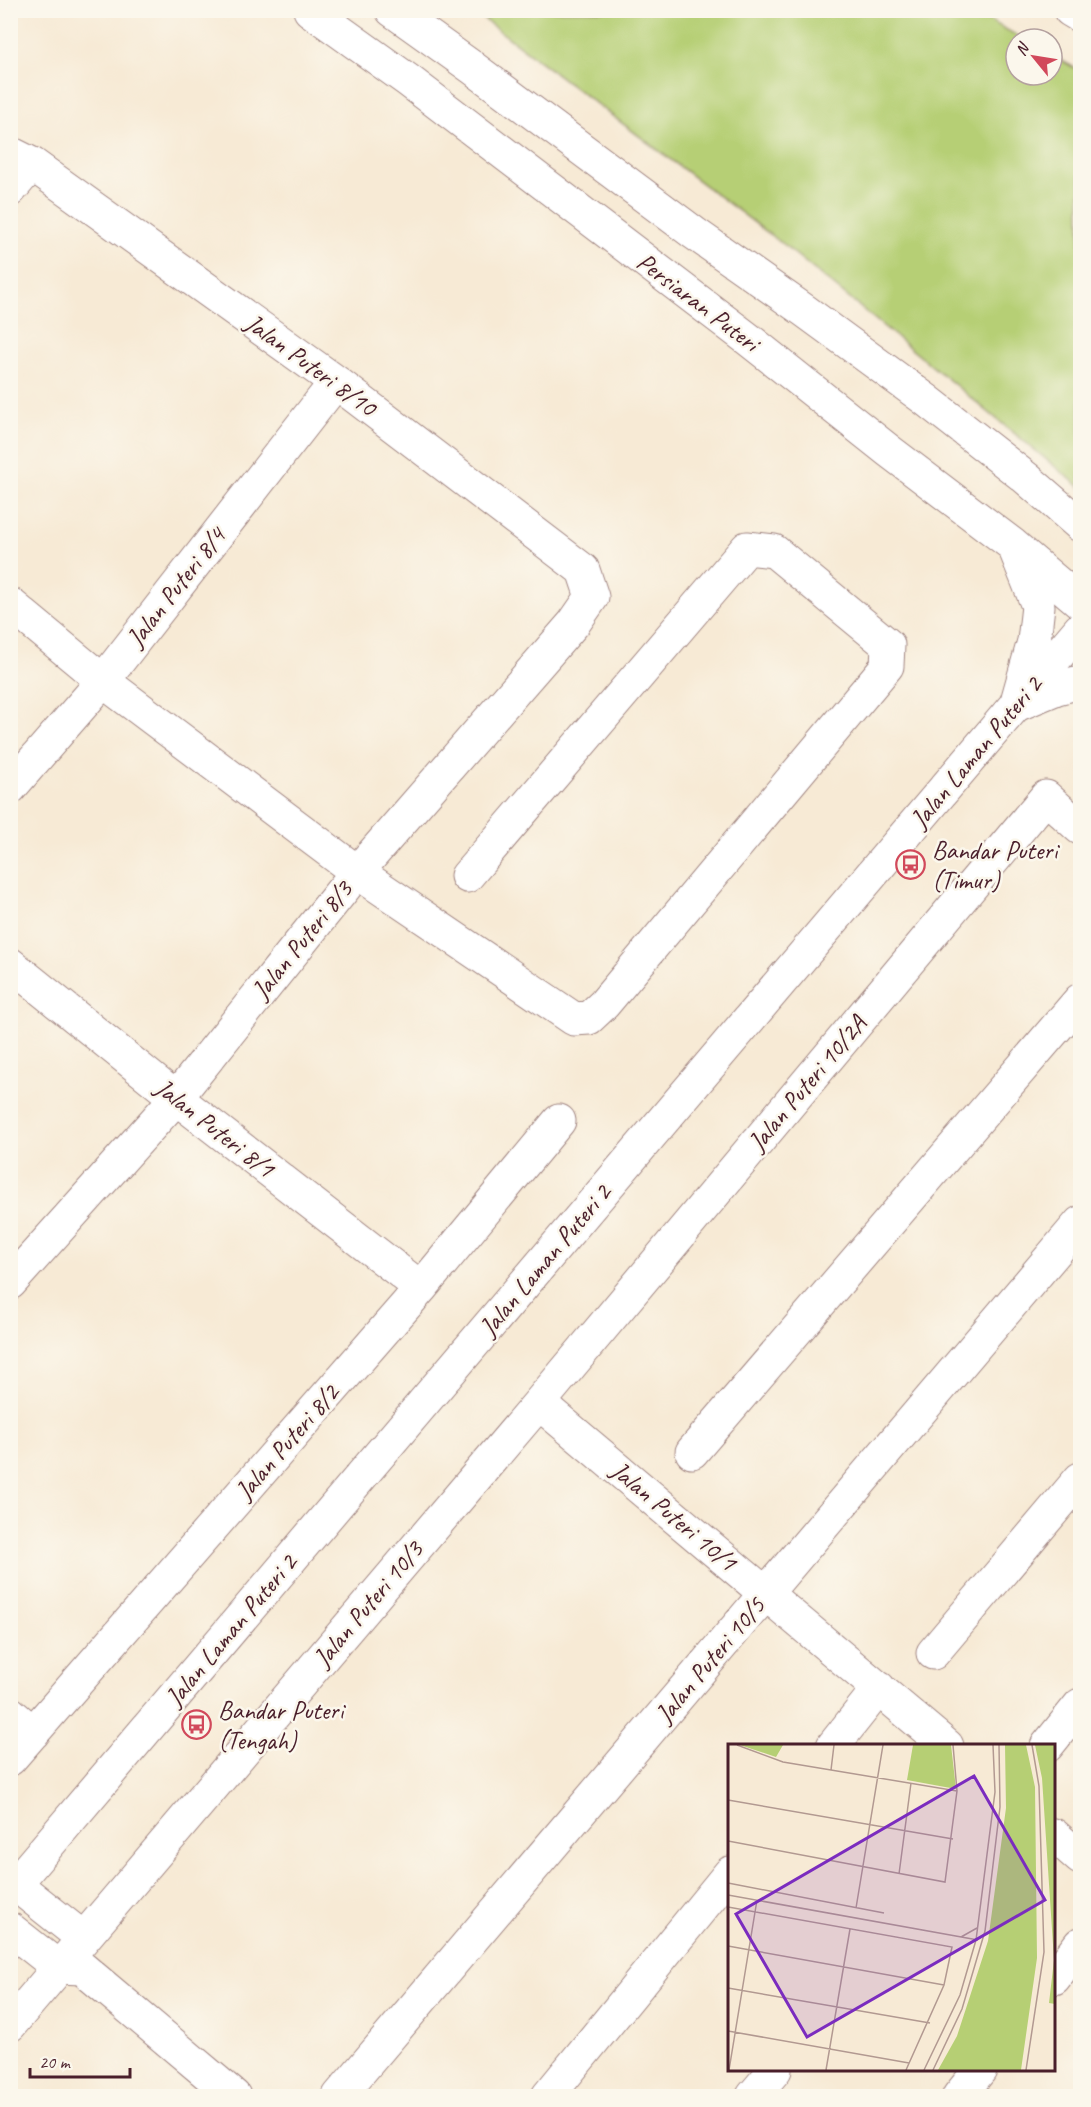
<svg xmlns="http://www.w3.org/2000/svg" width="1091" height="2107" font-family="Caveat,sans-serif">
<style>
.green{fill:#b6cf74;stroke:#807750;stroke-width:1.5}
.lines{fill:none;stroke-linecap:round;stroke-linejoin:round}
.minor-casing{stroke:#a08480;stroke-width:35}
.major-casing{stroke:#a08480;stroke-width:35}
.minor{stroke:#fff;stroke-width:33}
.major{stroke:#fff;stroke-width:33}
.labels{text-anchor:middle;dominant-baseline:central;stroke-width:5;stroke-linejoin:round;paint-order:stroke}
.street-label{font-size:26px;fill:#4a1f2b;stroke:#fbf7ec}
.poi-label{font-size:26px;fill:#4a1f2b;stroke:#fbf7ec;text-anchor:start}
.inset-road{fill:none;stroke:#b29991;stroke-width:1.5}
.view{fill:#7b2cbf;fill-opacity:0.15;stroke:#7b2cbf;stroke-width:3}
.inset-edge{fill:none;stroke:#4a1f2b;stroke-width:3}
</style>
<rect width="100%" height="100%" fill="#fbf7ec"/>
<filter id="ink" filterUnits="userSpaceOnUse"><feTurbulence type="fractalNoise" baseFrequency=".0167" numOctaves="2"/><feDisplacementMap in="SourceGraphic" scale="12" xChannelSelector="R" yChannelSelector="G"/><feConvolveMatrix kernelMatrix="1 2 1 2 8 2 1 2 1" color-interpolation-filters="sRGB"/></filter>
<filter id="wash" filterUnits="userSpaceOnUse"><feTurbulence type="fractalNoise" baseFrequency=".008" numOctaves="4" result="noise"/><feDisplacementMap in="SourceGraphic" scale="24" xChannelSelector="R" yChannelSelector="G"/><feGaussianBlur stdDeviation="1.35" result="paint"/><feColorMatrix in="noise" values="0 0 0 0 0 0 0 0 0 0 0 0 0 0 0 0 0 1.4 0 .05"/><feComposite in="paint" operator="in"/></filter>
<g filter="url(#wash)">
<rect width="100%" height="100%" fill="#f7ead5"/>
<!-- green -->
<path class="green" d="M473 11H973L1023 39H1016V75H1052V55L1080 71V487L784 245Z"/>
</g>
<g filter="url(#ink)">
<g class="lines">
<defs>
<path id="minor" d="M1070 10 1080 16
M10 153 32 164 336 382 583 570 592 597 574 623 357 872 176 1098 10 1283
M10 190 32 164
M10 604 103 681 357 872 574 1019 589 1018 604 1004 887 666 888 645 774 551 747 548 467 876
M10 788 103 681 336 382
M10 964 176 1098 421 1288
M539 1403 947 1746
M692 1452 1080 1000
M933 1653 1080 1479
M10 1713 33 1733
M833 1746 879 1688
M1047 1746 1080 1705
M10 1759 421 1288 559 1121
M1054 1835 1080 1858
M15 1884 83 1938
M10 1890 1080 629
M10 1929 58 1967 82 1968 234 2096
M1054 1978 1080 1944
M10 2025 539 1403 1046 797 1080 828
M339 2096 1080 1223
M548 2096 730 1873
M753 2096 775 2070
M959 2096 980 2070"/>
<path id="major" d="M310 10 409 81 748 339 889 451 1013 545 1080 602
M392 10 473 68 694 233 805 311 925 399 1026 478 1080 525
M1015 549 1038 606 1034 641 1016 705
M1016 705 1057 688 1080 682"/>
</defs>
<!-- minor casing -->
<use href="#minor" class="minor-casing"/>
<!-- major casing -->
<use href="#major" class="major-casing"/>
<!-- minor -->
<use href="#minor" class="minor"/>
<!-- major -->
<use href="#major" class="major"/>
</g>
</g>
<!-- icons -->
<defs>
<symbol id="bus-ring" viewBox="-11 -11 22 22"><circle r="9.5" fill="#fbf7ec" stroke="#d1495b" stroke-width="1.5"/><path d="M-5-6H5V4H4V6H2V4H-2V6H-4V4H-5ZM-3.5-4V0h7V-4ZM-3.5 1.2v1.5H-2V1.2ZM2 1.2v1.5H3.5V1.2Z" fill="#d1495b"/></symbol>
</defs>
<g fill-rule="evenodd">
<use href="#bus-ring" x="894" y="848" width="33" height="33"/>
<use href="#bus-ring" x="180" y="1708" width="33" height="33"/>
</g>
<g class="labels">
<!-- street labels -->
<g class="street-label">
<text transform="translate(698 302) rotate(37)">Persiaran Puteri</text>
<text transform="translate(311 365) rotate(36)">Jalan Puteri 8/10</text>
<text transform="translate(176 587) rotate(-52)">Jalan Puteri 8/4</text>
<text transform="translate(976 752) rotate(-50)">Jalan Laman Puteri 2</text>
<text transform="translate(302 940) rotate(-51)">Jalan Puteri 8/3</text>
<text transform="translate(807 1083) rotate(-50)">Jalan Puteri 10/2A</text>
<text transform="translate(215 1128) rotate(38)">Jalan Puteri 8/1</text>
<text transform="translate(545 1260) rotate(-50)">Jalan Laman Puteri 2</text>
<text transform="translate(287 1442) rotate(-49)">Jalan Puteri 8/2</text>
<text transform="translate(674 1516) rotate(40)">Jalan Puteri 10/1</text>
<text transform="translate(368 1604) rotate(-50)">Jalan Puteri 10/3</text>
<text transform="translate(231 1630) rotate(-50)">Jalan Laman Puteri 2</text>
<text transform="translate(710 1660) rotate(-50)">Jalan Puteri 10/5</text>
</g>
<!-- poi labels -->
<g class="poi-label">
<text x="932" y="850">Bandar Puteri<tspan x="932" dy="30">(Timur)</tspan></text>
<text x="218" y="1710">Bandar Puteri<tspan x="218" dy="30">(Tengah)</tspan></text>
</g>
</g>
<!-- overview -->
<g transform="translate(728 1744)">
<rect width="327" height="327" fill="#f7ead5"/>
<path d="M12 1H55L48 13ZM185 1H223L228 45 179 36ZM277 1H298L307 43 309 214 293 326H210L229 292 260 197 278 64ZM307 1H327V260L321 259 326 216 314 34Z" fill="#b6cf74"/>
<path class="inset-road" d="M9 1 55 18 229 47M103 26 106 1M0 56 225 95M0 97 217 138 229 47 225 1M171 130 183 39M0 139 156 169M0 151 250 196M0 163 224 203 216 241 178 326M128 164 155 1M233 193 249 184M0 202 216 241M0 244 202 279M0 287 181 319M1 326 29 156M98 326 122 185M196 326 232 251 248 196 267 48 265 1M205 326 234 265 257 187 272 63 271 1M298 326 316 208 311 42 304 1"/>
<path class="view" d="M246 32 317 156 79 293 8 170Z"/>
<rect width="327" height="327" class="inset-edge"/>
</g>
<!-- margin -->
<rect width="1091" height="2107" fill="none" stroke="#fbf7ec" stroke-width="36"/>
<!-- north arrow -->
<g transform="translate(1034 57) rotate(300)"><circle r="28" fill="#fbf7ec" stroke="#b4a19f" stroke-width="1.5"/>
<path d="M0-4.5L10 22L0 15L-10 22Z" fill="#d1495b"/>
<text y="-9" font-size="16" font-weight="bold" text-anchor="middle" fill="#4a1f2b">N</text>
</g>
<!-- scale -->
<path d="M30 2068v9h100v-9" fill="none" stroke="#4a1f2b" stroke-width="3"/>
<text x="39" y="2068" font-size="18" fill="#4a1f2b" stroke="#fbf7ec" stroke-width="4.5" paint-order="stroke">20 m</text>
</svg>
